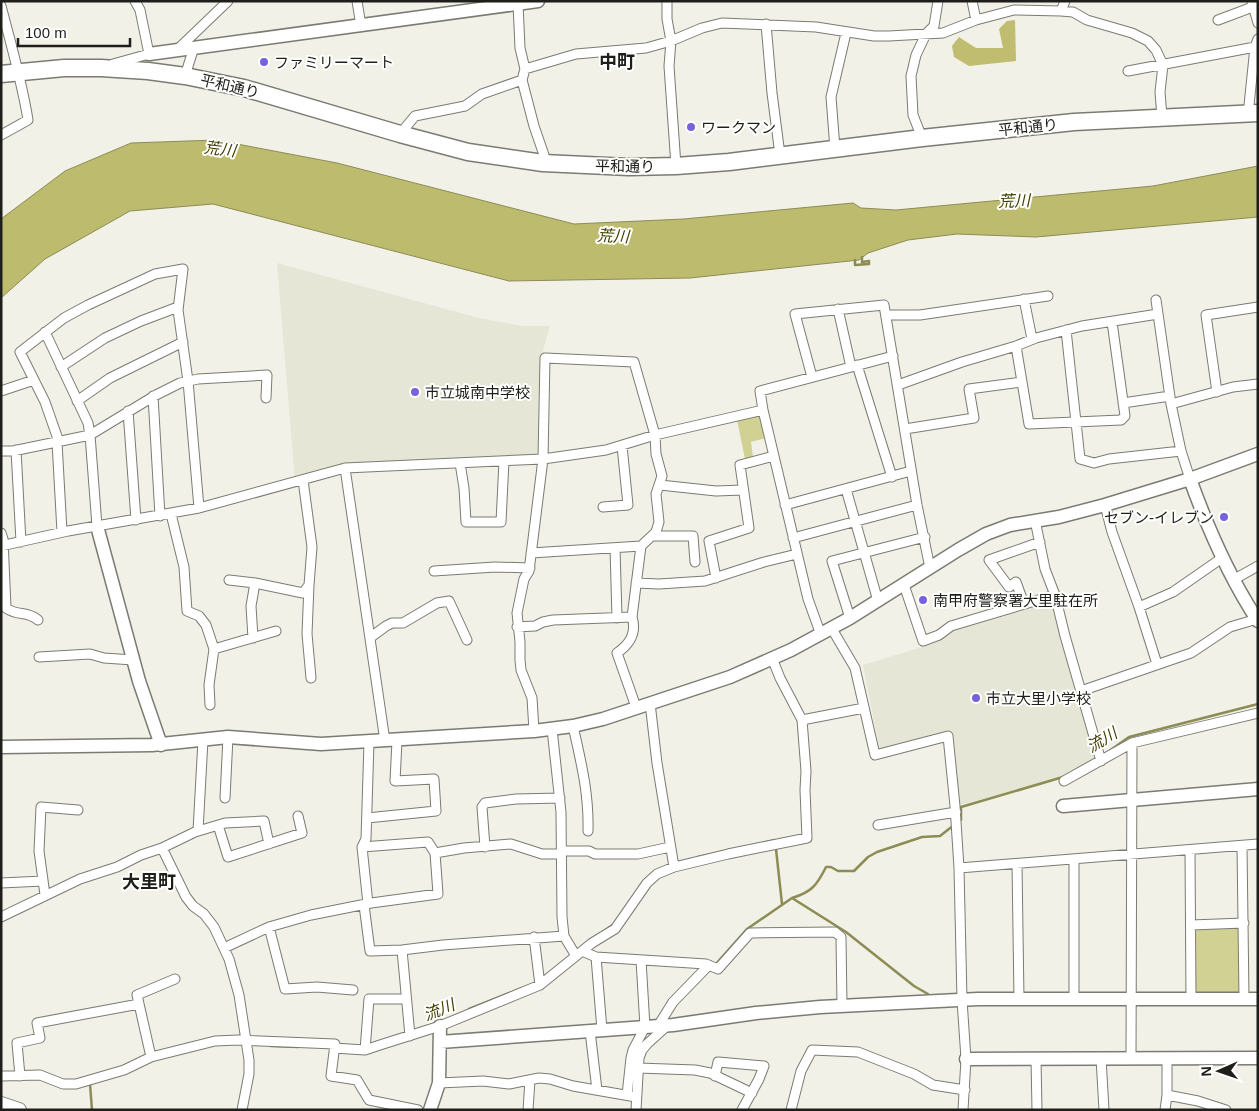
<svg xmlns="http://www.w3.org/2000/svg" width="1259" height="1111" font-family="Helvetica,'Noto Sans JP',sans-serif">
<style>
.built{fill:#e6e6d6}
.green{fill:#d2d194}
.forest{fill:#c0bd70}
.water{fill:#bdbb6e;stroke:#8d8c55}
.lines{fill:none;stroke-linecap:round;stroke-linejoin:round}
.stream{stroke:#8d8c55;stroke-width:2.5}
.street-casing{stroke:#7b7b73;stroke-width:11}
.secondary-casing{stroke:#7b7b73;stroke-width:15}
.primary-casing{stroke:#7b7b73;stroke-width:16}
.highway-casing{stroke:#7b7b73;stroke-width:19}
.street{stroke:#fff;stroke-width:9}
.secondary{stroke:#fff;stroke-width:12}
.primary{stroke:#fff;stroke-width:14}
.highway{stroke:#fff;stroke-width:16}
.poi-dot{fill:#7662dd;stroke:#fffffe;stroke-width:2}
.labels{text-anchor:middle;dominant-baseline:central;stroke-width:4;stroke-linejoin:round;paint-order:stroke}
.poi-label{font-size:15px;fill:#1e1e1b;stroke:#fffffe;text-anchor:start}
.street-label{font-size:15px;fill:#1e1e1b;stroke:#fffffe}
.water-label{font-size:16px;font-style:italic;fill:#413e00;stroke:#fffffe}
.quarter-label{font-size:18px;font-weight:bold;fill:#1e1e1b;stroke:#fffffe}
</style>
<rect width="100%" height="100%" fill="#f1f1e8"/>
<!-- built -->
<path class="built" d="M277 263 479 318 522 326H550L542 354 543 459 345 468 295 482Z
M1052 599 1099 755 1059 779 959 805 950 732 882 750 879 747 863 665 935 643 948 631Z"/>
<!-- green -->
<path class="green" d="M764 413 769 437 751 442 753 457 745 459 737 420Z
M1244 923V999H1191V925Z"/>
<!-- forest -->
<path class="forest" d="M1015 20 1016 61 969 66 954 57 952 46 959 37 976 48H1003L999 29 1007 21Z"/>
<!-- water -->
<path class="water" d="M216 140 337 163 574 224 684 219 853 203 861 208 896 210 1153 186 1258 166V217L1036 237 957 234 908 240 868 253 859 260 690 278 509 281 213 204 130 211 45 259 1 298V219L65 171 131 143Z"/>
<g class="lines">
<!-- stream -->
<path class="stream" d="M855 260V265L869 264V261L862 262V257
M1105 754 1129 737 1258 704
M958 822 961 820V807L1063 777
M698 857 775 840 782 904
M792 898C812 892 817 885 826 867H831L838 871H854L868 857 877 852 922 837 940 836 954 825
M604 931 614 924
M715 965 747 929 792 898 846 932 914 986 928 994
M469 1009 522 988
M271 1046 298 1047
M632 1093 634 1079
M92 1110 90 1084 92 1083"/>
<defs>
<path id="street" d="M357 1 361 26
M667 1V19L671 41 669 66 676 166
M972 1 976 20
M1252 2 1258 23
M518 4 520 48 525 69 522 80 534 126 544 155 543 163
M1 6C11 44 22 82 28 120L1 135
M1061 11 1065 1
M1218 20 1258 5
M766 24 772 93 780 155
M177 50 228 1
M113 64 149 54 140 10 135 1
M525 69 576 54 646 48 671 41 702 28 722 23 816 27 874 36H889L943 33 976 20 1014 10 1061 11 1073 12 1087 20 1132 33 1148 41 1156 50 1163 65 1160 92 1162 117
M1128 71 1255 47
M185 76 194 47
M1248 115 1255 47 1258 39
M400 134 415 116 465 106 482 94 522 80
M922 138 913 115 911 76 916 55 926 34 934 26 938 1
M835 149 831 97 846 33
M1024 299 1032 339
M1156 300 1171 404 1181 451 1190 479
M838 309 851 367
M886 315H920L1048 296
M1066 330 1080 459 1094 463 1109 459 1181 451
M45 332 88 423 90 435 97 526
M1016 346 1029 424 1121 420 1125 416 1112 322
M857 365 892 477
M61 367 105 338 141 321 178 307
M812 377 795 314 884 305 917 505 930 568
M34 380 45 402 59 442
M898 385 962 362 1016 346 1036 338 1082 326 1158 314
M1 391 34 380 20 352 64 318 88 305 155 274 183 269 178 310 188 381 199 508
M1217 392 1206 315 1258 307
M153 396 160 516
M77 401 110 378 183 342
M1123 403 1170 396
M1171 404 1233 387 1258 384
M763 410 760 391 893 356
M128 411 136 520
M905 429 974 418 969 389 1022 382
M57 442 62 532
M16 450 21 542
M1 451H13L90 435 156 395 180 383 198 379 267 375 266 398
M460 463 464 488 466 522H501L504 461
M345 468 385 741
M660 485 716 491 743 490
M846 489 878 601
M785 505 911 471
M1105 505 1112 532 1139 607 1157 664
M603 507 628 505 622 446
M171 514 184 567 187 611 199 616 206 625 214 649 209 685 210 705
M1035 520 1045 569 1055 595 1065 636 1101 761
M1 533 3 539 6 608C19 617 26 610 38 620
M652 536H693L695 562
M793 538 917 505
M1 546 68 531 199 508 345 468 543 459 606 450 655 435 763 410 808 599 821 635
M615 548 617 618
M531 553 641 546 656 532 659 522 656 494 662 476 656 454 655 435 634 362 545 358 543 459 529 571 524 579 517 613 520 642V660L521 670 532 698 534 731
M434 571 495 567 530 568
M716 578 709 541 749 528 740 465 774 456
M229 580 255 583 303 593 309 585 312 547 303 480
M1233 580 1258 566
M636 583 659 584 705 581 764 562 797 554
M309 585 307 634 311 678
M904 585 923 641 939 635 951 626 1055 595
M1024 604 1016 582 1009 587 989 560 1040 542
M1139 607 1173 592 1222 558
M850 618 832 561 925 537
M517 627 535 626 543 622 553 620 632 617
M832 629 855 668 875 755 948 736 955 806 959 868 962 1000 966 1059 963 1110
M371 637 386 626 392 623H403L437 603 449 601 467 640
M253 638 251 606 255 583
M214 649 276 631
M39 657 90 654 104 658 133 660
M1081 691 1191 653 1230 627 1257 619
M650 703 657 763 674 867
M636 707 617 653C630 644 637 633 632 617L641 546
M802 720 864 708
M573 726C581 762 589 793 588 831
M552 729 561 812 562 917 564 936 576 956
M1064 781 1132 743 1258 713
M225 798 228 737
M367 818 436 811 434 779 395 781 397 741
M218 825 228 857 302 833 298 816
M878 825 956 812
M198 831 203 740
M1242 846 1244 999
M485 847 482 807 485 803 516 799 560 798
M162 848 186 897 193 906 204 914 214 927 229 959 239 995 249 1060V1074L242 1110
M561 851H589L595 854H638L670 847
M1190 851 1191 999
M435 853 464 848 511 844 542 854H561
M1017 864 1019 999
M959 868 1258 844
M1 883 43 881
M45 895 39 851 41 807 78 810
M368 904 362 847 366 839 369 742
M364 905 370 951 402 950 443 945 564 936
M1 917 80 879 117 867 141 855 162 848 195 832 225 823 264 821 269 844
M1191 925 1244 923
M269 927 285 989 317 987 353 990
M534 937 540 985
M224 948 269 927 311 915 371 903 438 894 435 853 428 842 362 847
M402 950 410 1036
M582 951 596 957 706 964 718 969 750 933 835 932 841 937 842 1006
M596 957 602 1030
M1074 999V859
M658 1026 673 1002 709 965
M590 1031 597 1090
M334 1048 365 1050 383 1044 440 1026 540 985 592 943 615 929 647 883 657 874 674 867 728 854 807 838 805 790 806 771 802 720 780 678 772 658
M365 1050 369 999H406
M151 1057 137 995 175 979
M1101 1058 1104 1110
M1131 1058 1132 743
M1036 1059 1037 1110
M638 1068 695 1070 710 1073 752 1093
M1 1076 40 1075 63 1084H76L124 1070 151 1057 215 1041 238 1040 335 1044 331 1076 357 1080 369 1100 418 1110
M20 1076 17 1043 40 1038 37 1023 139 1004
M715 1076 718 1062 764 1066 759 1079 742 1110
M439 1083 483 1081 509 1084 539 1078 550 1079 573 1086 636 1097
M627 1095 631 1058 633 1050 645 1027 641 960
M1167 1095 1198 1101 1226 1110
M528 1110 530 1080
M636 1110 639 1058 642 1050 647 1044 668 1025
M791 1110 801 1071 812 1050 858 1052 914 1074 933 1085 965 1090
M1165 1110 1167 1095V1058"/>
<path id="secondary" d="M149 54 538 1
M1190 479C1208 529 1229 577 1258 621
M97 526 139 681 161 745
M1 747 152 745 228 737 321 744 534 731 573 726 603 719 730 677 791 650 850 618 958 550 986 534 1010 525 1059 517 1105 505 1190 479 1258 454
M1063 806 1258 789
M440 1042 673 1025 756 1013 820 1007 978 999H1258
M966 1059 1258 1058
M430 1110 439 1083 440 1026"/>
<path id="primary" d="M1 1104 19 1110"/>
<path id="highway" d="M1 74 64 68H101L148 71 185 76 244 88 400 134 468 152 543 163 629 167 676 166 729 162 922 138 1074 122 1258 113"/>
</defs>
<!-- street casing -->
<use href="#street" class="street-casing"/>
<!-- secondary casing -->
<use href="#secondary" class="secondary-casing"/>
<!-- primary casing -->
<use href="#primary" class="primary-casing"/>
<!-- highway casing -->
<use href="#highway" class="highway-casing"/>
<!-- street -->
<use href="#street" class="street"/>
<!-- secondary -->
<use href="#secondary" class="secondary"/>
<!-- primary -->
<use href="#primary" class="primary"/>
<!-- highway -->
<use href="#highway" class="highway"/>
</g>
<!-- markers -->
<g class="poi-dot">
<circle cx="264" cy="62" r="5"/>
<circle cx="691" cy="127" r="5"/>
<circle cx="415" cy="392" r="5"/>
<circle cx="1224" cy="517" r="5"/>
<circle cx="923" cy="600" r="5"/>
<circle cx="976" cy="698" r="5"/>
</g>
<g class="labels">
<!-- poi labels -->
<g class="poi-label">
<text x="274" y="62">ファミリーマート</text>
<text x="701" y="127">ワークマン</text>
<text x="425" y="392">市立城南中学校</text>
<text x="1214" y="517" text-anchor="end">セブン-イレブン</text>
<text x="933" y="600">南甲府警察署大里駐在所</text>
<text x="986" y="698">市立大里小学校</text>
</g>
<!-- street labels -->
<g class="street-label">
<text transform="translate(230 86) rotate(13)">平和通り</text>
<text transform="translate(1028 127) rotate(-6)">平和通り</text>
<text transform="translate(625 166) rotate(1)">平和通り</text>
</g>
<!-- water labels -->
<g class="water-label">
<text transform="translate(220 149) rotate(7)">荒川</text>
<text transform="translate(1014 201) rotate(-2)">荒川</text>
<text transform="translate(613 236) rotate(3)">荒川</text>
<text transform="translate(1102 740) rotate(-31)">流川</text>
<text transform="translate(439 1010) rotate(-22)">流川</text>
</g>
<!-- quarter labels -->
<g class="quarter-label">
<text x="617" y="62">中町</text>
<text x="149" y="882">大里町</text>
</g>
</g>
<!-- border -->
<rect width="1259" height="1111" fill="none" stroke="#1e1e1b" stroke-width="5"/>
<!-- north arrow -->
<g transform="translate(1219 1071) rotate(268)" stroke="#fffffe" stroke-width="4" paint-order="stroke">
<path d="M0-4L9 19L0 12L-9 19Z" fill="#1e1e1b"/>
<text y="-8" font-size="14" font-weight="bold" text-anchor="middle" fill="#1e1e1b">N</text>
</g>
<!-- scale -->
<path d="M18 38v8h112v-8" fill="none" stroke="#1e1e1b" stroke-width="2.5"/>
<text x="25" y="38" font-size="15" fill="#1e1e1b" stroke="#fffffe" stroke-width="4" paint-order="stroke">100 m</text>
</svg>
